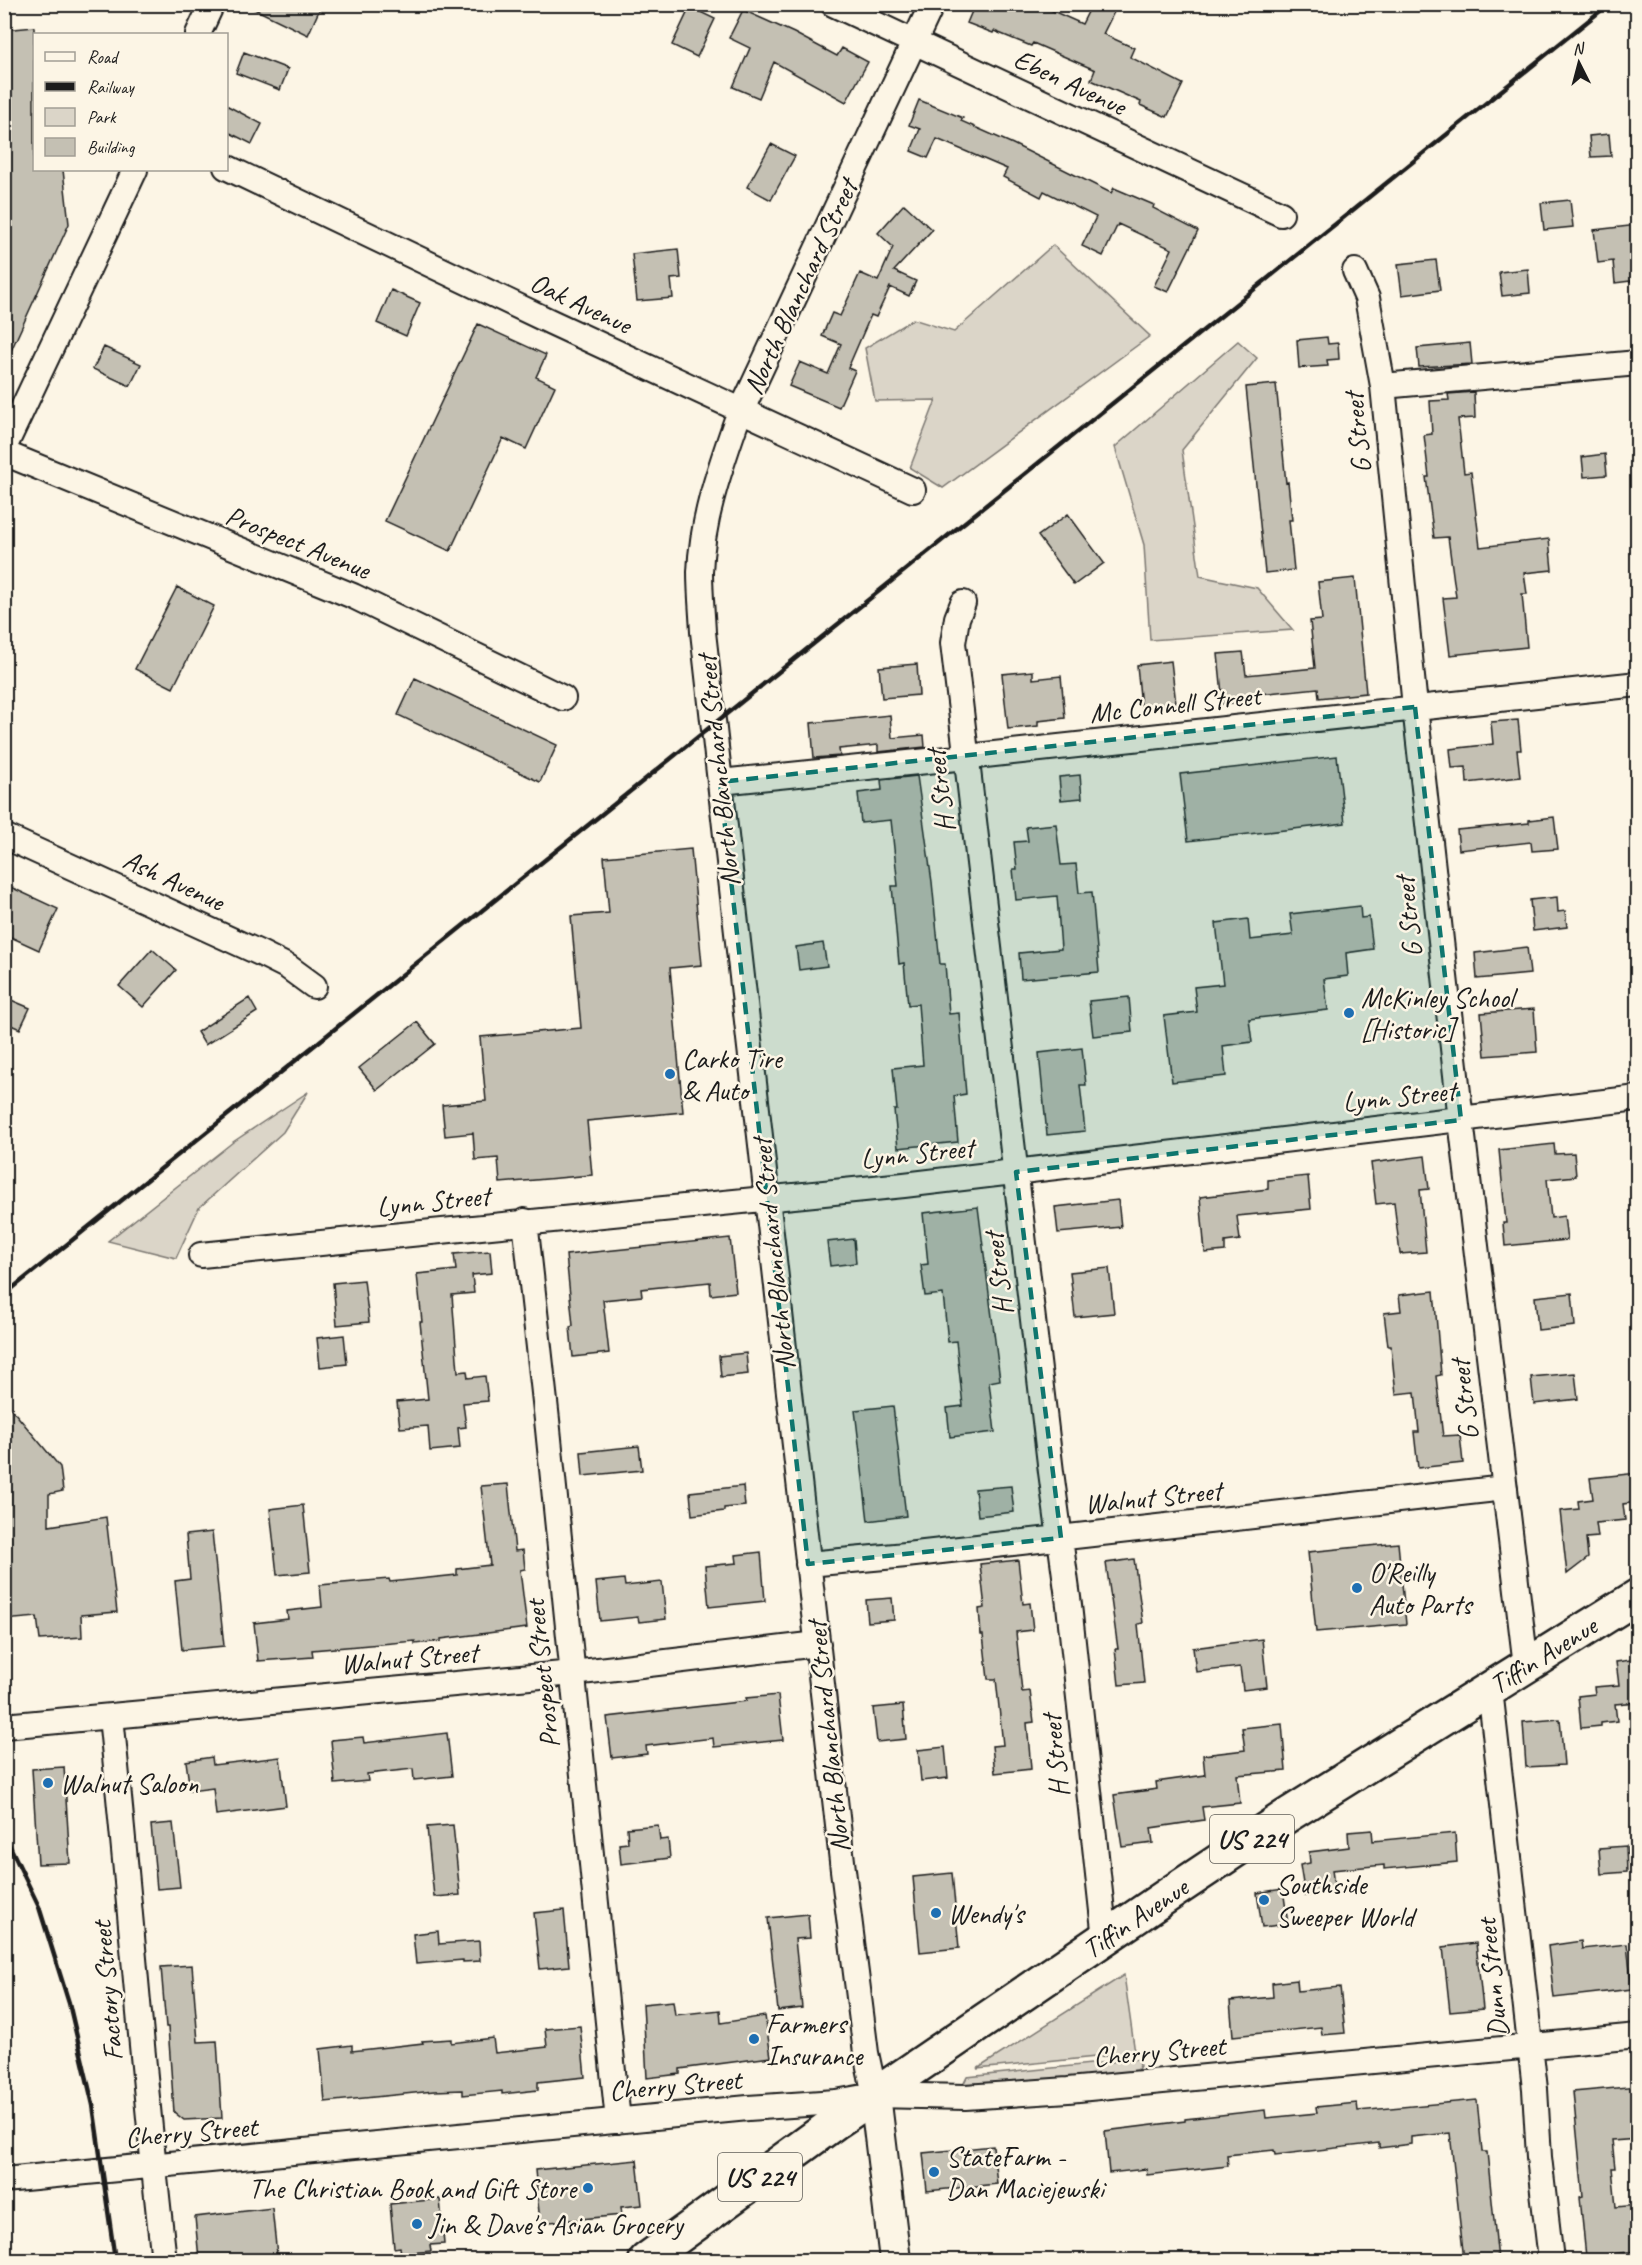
<svg xmlns="http://www.w3.org/2000/svg" width="1642" height="2265" font-family="Caveat,sans-serif">
<style>
.green{fill:#dbd5c8;stroke:#7c7872;stroke-width:1.5}
.building{fill:#c4c0b3;stroke:#1c1c1c;stroke-width:1.5}
.lines{fill:none;stroke-linecap:round;stroke-linejoin:round}
.minor-casing{stroke:#1c1c1c;stroke-width:28}
.major-casing{stroke:#1c1c1c;stroke-width:34}
.highway-casing{stroke:#1c1c1c;stroke-width:38}
.minor{stroke:#fcf5e5;stroke-width:24}
.major{stroke:#fcf5e5;stroke-width:30}
.highway{stroke:#fcf5e5;stroke-width:33}
.rail{stroke:#1c1c1c;stroke-width:4.5}
.marked{fill:#0f766e;fill-opacity:0.2;stroke:#0f766e;stroke-width:4.5;stroke-dasharray:12 8;stroke-linejoin:round}
.poi-dot{fill:#1f6fb2;stroke:#fcf5e5;stroke-width:2}
.labels{text-anchor:middle;dominant-baseline:central;stroke-width:5;stroke-linejoin:round;paint-order:stroke}
.shield{fill:#fcf5e5;stroke:#5f5d58;stroke-width:1.5}
.shield-label{font-size:27px;font-weight:bold;fill:#1c1c1c}
.street-label{font-size:28px;fill:#1c1c1c;stroke:#fcf5e5}
.poi-label{font-size:28px;fill:#1c1c1c;stroke:#fcf5e5;text-anchor:start}
</style>
<rect width="100%" height="100%" fill="#fcf5e5"/>
<filter id="ink" filterUnits="userSpaceOnUse"><feTurbulence type="fractalNoise" baseFrequency=".0167" numOctaves="2"/><feDisplacementMap in="SourceGraphic" scale="12" xChannelSelector="R" yChannelSelector="G"/><feConvolveMatrix kernelMatrix="1 2 1 2 8 2 1 2 1" color-interpolation-filters="sRGB"/></filter>
<g filter="url(#ink)">
<!-- green -->
<path class="green" d="M1053 245 1150 336 943 488 910 468 936 400 875 401 865 348 913 319 954 332Z
M1238 341 1257 358 1182 450 1200 576 1257 588 1293 630 1150 640 1144 545 1115 447Z
M308 1092 283 1132 199 1208 176 1258 108 1241 233 1142Z
M1124 1975 1135 2053 977 2069Z
M1139 2059 1140 2066 1135 2074 967 2086 964 2083 967 2077Z"/>
<!-- building -->
<path class="building" d="M244 4H322L308 35Z
M975 4H1037L1082 24 1092 4H1118L1103 34 1134 48 1130 57 1183 84 1167 117 1140 105 1141 102 1091 80 1095 70 1033 43 1031 46 994 31 993 33 967 23Z
M690 7 715 19 697 57 672 45Z
M743 10 794 33 837 56 842 48 868 62 846 102 774 62 759 98 733 87 750 48 729 38Z
M34 27V170H63L69 224 4 366V30Z
M244 52 288 69 280 90 236 73Z
M919 100 963 118 961 121 1013 144 1111 193 1114 188 1154 205 1153 208 1198 231 1168 292 1154 286 1172 249 1118 224 1103 256 1082 246 1096 217 1044 191 1041 197 1003 177 1007 169 937 139 928 158 911 151 920 129 909 125Z
M226 105 262 124 252 144 226 131Z
M1609 134 1611 156 1591 157 1589 136Z
M771 144 795 156 771 200 747 187Z
M1570 200 1573 227 1544 230 1541 203Z
M904 204 932 230 894 271 916 281 909 296 890 287 876 317 871 315 848 368 855 371 839 407 789 386 800 362 828 374 841 344 822 336 832 313 840 316 860 273 878 281 893 247 878 233Z
M1638 225V280L1615 283 1613 261 1598 263 1594 230Z
M678 249 681 278 671 279 673 298 637 301 632 254Z
M1436 260 1440 290 1402 295 1398 264Z
M1528 269 1530 293 1502 296 1499 272Z
M391 290 420 303 406 336 377 323Z
M478 324 546 355 536 377 555 386 526 449 503 438 450 551 385 521Z
M1327 337 1328 344 1338 343 1339 359 1327 360 1328 366 1299 368 1297 340Z
M1470 343 1472 364 1419 367 1417 348Z
M104 347 141 364 130 386 93 369Z
M1276 384 1286 483 1288 482 1292 520H1289L1294 570 1265 573 1246 387Z
M1474 392 1475 418 1458 419 1464 473 1471 472 1480 547 1549 539 1552 570 1524 573 1527 594H1522L1527 647 1450 655 1443 598 1456 597 1448 537 1434 538 1426 477H1429L1424 435 1432 434 1430 401 1449 400 1448 394Z
M1605 454 1607 475 1584 477 1582 457Z
M1068 514 1104 563 1074 585 1038 536Z
M1355 578 1366 693 1319 698 1318 688 1248 695V701L1223 704 1218 654 1243 652 1246 675 1315 668 1310 621 1322 620 1318 582Z
M177 587 214 606 173 688 135 669Z
M1171 661 1176 704 1141 707 1137 665Z
M917 664 919 695 882 698 879 667Z
M1033 671V679L1061 676 1065 718 1038 721V726L1008 729 1002 674Z
M415 678 557 745 540 782 398 715Z
M890 715 892 738 924 735 925 747 878 752V745L839 749 840 756 814 758 811 723Z
M1518 720 1521 750H1517L1520 777 1467 783 1466 767 1452 768 1450 749 1493 744 1491 722Z
M1337 756 1345 823 1188 841 1180 774Z
M1080 775 1082 798 1061 800 1059 777Z
M917 776 932 882 940 964H945L949 1014 959 1013 966 1094 954 1096 958 1142 898 1148 894 1110H897L893 1068 923 1065 918 1004 908 1005 904 963 899 964 892 886H898L891 820 861 823 858 793 882 790 881 780Z
M1554 817 1558 849 1532 851 1531 842 1459 850 1457 830 1529 823V820Z
M1056 824 1061 865 1076 864 1079 893 1092 892 1099 972 1021 979 1019 953 1061 949 1057 896 1016 900 1013 869H1017L1014 842 1028 841 1026 827Z
M691 849 702 965 670 968 683 1112 587 1121 592 1175 500 1183 498 1158 475 1160 473 1133 445 1136 442 1105 486 1101 480 1037 581 1028 571 916 609 913 604 857Z
M4 884 58 909 39 950 4 934Z
M1557 897 1558 912 1565 911 1567 927 1533 931 1530 900Z
M1360 906 1361 918 1369 917 1373 949 1346 953 1348 976 1324 979 1328 1010 1249 1019 1252 1042 1223 1046 1226 1076 1172 1082 1164 1016 1197 1012 1194 987 1223 984 1216 923 1248 919 1250 940 1293 935 1290 914Z
M823 943 827 966 799 970 796 947Z
M1527 947 1530 974 1477 979 1475 953Z
M152 949 176 970 143 1007 119 986Z
M4 997 30 1008 20 1029 4 1022Z
M1129 997 1132 1032 1093 1036 1089 1001Z
M249 998 257 1012 205 1045 197 1032Z
M1534 1009 1537 1052 1485 1056 1481 1013Z
M417 1022 435 1044 377 1090 359 1068Z
M1082 1048 1086 1085H1080L1085 1131 1047 1135 1039 1053Z
M1554 1144 1555 1154 1574 1153 1576 1176 1547 1179 1551 1218 1564 1216 1567 1240 1505 1246 1503 1223H1506L1499 1150Z
M1425 1156 1429 1189 1420 1190 1426 1252 1400 1254 1394 1202 1376 1204 1371 1163Z
M1308 1176 1311 1209 1237 1216 1240 1240 1225 1242V1251L1205 1253 1200 1197 1268 1189V1180Z
M1118 1200 1121 1227 1058 1233 1055 1207Z
M978 1207 1000 1380 989 1382 995 1432 950 1437 947 1408 963 1406 956 1341 948 1342 943 1294 925 1296 921 1265 928 1264 923 1213Z
M730 1238 736 1292 711 1295 710 1282 641 1289 642 1296 603 1300 609 1353 573 1357 570 1327 573 1326 566 1255Z
M854 1239 856 1263 830 1266 827 1242Z
M490 1251 492 1273 472 1275 474 1293 452 1295 458 1372 467 1371 468 1378 485 1376 488 1401 463 1403 466 1427 458 1428 460 1448 430 1451 428 1426 400 1428 397 1402 428 1399 420 1322H422L417 1274 456 1270 454 1254Z
M1109 1268 1114 1313 1075 1317 1070 1272Z
M364 1280 369 1322 337 1325 333 1283Z
M1434 1291 1441 1375 1436 1376 1442 1429 1443 1436 1460 1435 1463 1463 1418 1468 1414 1432H1419L1415 1392 1396 1394 1391 1346H1388L1384 1313 1401 1311 1399 1295Z
M1572 1293 1575 1326 1538 1330 1535 1297Z
M344 1335 347 1364 320 1367 317 1338Z
M746 1353 748 1374 721 1377 719 1356Z
M1575 1373 1578 1399 1534 1404 1531 1377Z
M4 1400 60 1467 63 1491 49 1494V1526L106 1517 117 1612 81 1615 82 1637 40 1640 37 1617 4 1620Z
M893 1406 906 1516 868 1521 855 1410Z
M639 1446 642 1470 583 1476 581 1452Z
M1638 1473V1502L1623 1504 1625 1520 1596 1523 1598 1537 1586 1538 1588 1558 1567 1574 1560 1511 1579 1509 1578 1501 1593 1499 1590 1478Z
M508 1484 515 1551 523 1550 525 1569 520 1570 527 1628 441 1639V1641L415 1644V1641L312 1650 313 1657 258 1661 254 1623 288 1619 287 1611 322 1607 320 1585 389 1579 390 1582 457 1575V1569L490 1565 481 1486Z
M743 1486 745 1506 724 1508V1511L692 1515 690 1492Z
M1011 1486 1014 1512 978 1516 975 1489Z
M303 1505 310 1572 277 1575 270 1509Z
M212 1532 224 1646 182 1650 175 1581 190 1579 186 1535Z
M1398 1543 1406 1624 1316 1632 1308 1552Z
M761 1552 765 1601 709 1607 705 1566 737 1563 736 1555Z
M1134 1559 1143 1623 1138 1624 1144 1683 1119 1685 1115 1649H1118L1106 1563Z
M1018 1560 1023 1604 1030 1603 1033 1630 1016 1632 1022 1692 1030 1691 1034 1722 1027 1723 1031 1769 995 1773 992 1746 1003 1745 996 1679H988L983 1635H981L979 1609 985 1608 980 1564Z
M624 1579 625 1586 662 1582 666 1619 639 1622 638 1617 600 1621 596 1582Z
M892 1598 894 1620 868 1622 866 1600Z
M1262 1639 1267 1687 1243 1690 1240 1667 1196 1672 1193 1648Z
M1638 1659V1702L1615 1704 1617 1721 1601 1723V1726L1581 1728 1578 1696 1595 1694 1594 1687 1619 1685 1616 1662Z
M778 1695 783 1740 714 1747 713 1738 646 1746 647 1754 612 1758 607 1717 747 1701 746 1698Z
M903 1705 906 1739 877 1742 873 1708Z
M1560 1719 1564 1765 1526 1767 1523 1722Z
M1282 1724 1286 1771 1237 1775 1240 1803 1202 1807 1204 1820 1151 1828 1153 1843 1122 1847 1114 1795 1157 1789 1156 1782 1205 1775 1203 1755 1245 1750 1242 1728Z
M447 1733 452 1776 414 1780 413 1769 367 1774 368 1781 335 1784 331 1740 363 1737 364 1743Z
M945 1747 948 1778 921 1781 918 1750Z
M212 1757 213 1765 280 1757 286 1806 216 1815 213 1788 190 1791 186 1761Z
M64 1767 70 1863 38 1864 32 1769Z
M173 1823 180 1887 157 1889 151 1825Z
M453 1825 460 1895 434 1897 427 1827Z
M658 1825 660 1840 668 1839 670 1858 621 1864 619 1844 628 1843 627 1828Z
M1372 1830 1373 1841 1455 1833 1457 1862 1384 1869V1865L1332 1870 1335 1892 1305 1896 1300 1865 1310 1863 1309 1852 1349 1847 1348 1832Z
M1626 1846 1627 1872 1601 1874 1599 1848Z
M952 1873 959 1948 920 1952 913 1877Z
M1283 1889 1288 1924 1262 1927 1257 1893Z
M564 1910 569 1966 540 1969 534 1913Z
M808 1914 810 1938 795 1939 802 2008 778 2011 768 1918Z
M438 1931 439 1944 479 1941 480 1961 463 1962V1960L416 1964 413 1934Z
M1581 1941 1582 1949 1627 1944 1632 1989 1554 1998 1548 1946Z
M1476 1943 1483 2009 1450 2012 1443 1947Z
M192 1965 198 2042 217 2041 222 2118 184 2120 174 2112 168 2027H166L161 1967Z
M1297 1980 1298 1991 1340 1987 1345 2033 1322 2035 1321 2027 1233 2036 1230 2001 1273 1997 1272 1983Z
M673 2001 675 2015 720 2010 721 2023 765 2016 771 2057 680 2069V2074L647 2078 643 2004Z
M580 2026 585 2077 538 2082V2090L502 2094V2091L463 2095V2090L434 2091 325 2102 320 2049 352 2045V2051L423 2043 422 2041 451 2039V2043L493 2038 495 2053 547 2047 545 2029Z
M1638 2086V2139L1612 2141 1615 2168H1612L1616 2207 1638 2205V2251L1586 2257 1580 2197 1583 2196 1573 2092Z
M1477 2100 1482 2152H1487L1498 2260H1464L1450 2133 1411 2137V2144L1379 2148V2143L1275 2155 1274 2150 1227 2155 1228 2166 1147 2175 1146 2169 1109 2173 1105 2131 1185 2121V2119L1265 2110 1266 2118 1317 2113 1316 2107 1357 2103 1358 2111Z
M993 2146 997 2184 927 2191 923 2153Z
M637 2160 642 2205 621 2207 622 2215 540 2223 535 2170Z
M440 2199 444 2244 430 2245 431 2251 401 2254 400 2247 394 2248 390 2204Z
M272 2208 277 2255 246 2258V2254L199 2259 195 2217Z"/>
<g class="lines">
<defs>
<path id="minor" d="M833 4 1281 214
M198 34 212 4
M226 167 551 322 913 490
M1355 271 1367 298 1383 386 1415 707 1461 1120 1526 1666
M1383 386 1638 363
M4 448 135 170
M4 453 353 596 563 698
M963 603 957 618 953 643 1051 1472 1069 1605 1105 1939
M720 782 967 757 1638 684
M4 836 260 953 288 967 314 986
M525 1221 548 1429 618 2121
M201 1255 904 1185 1638 1098
M808 1564 906 1555 1505 1488
M1490 1689 1535 2089 1539 2157 1551 2260
M111 1717C130 1898 143 2080 164 2260
M4 1726 573 1673 818 1644
M875 2095 866 2053 843 1870 703 632C702 612 700 592 700 572 702 519 719 471 736 422L932 4
M4 2180 748 2108 836 2102 875 2095 965 2097 1068 2090 1638 2036"/>
<path id="major" d="M875 2095 895 2260"/>
<path id="highway" d="M646 2260 837 2121 1171 1893 1288 1815 1638 1596"/>
</defs>
<!-- minor casing -->
<use href="#minor" class="minor-casing"/>
<!-- major casing -->
<use href="#major" class="major-casing"/>
<!-- highway casing -->
<use href="#highway" class="highway-casing"/>
<!-- minor -->
<use href="#minor" class="minor"/>
<!-- major -->
<use href="#major" class="major"/>
<!-- highway -->
<use href="#highway" class="highway"/>
<!-- rail -->
<path class="rail" d="M4 1295 1609 4
M4 1834 39 1907 69 2003 93 2105 115 2260"/>
</g>
</g>
<!-- marked area -->
<path class="marked" d="M1415 707 1461 1120 1016 1172 1061 1538 808 1564 720 782Z"/>
<!-- markers -->
<g class="poi-dot">
<circle cx="1349" cy="1013" r="6"/>
<circle cx="670" cy="1074" r="6"/>
<circle cx="1357" cy="1588" r="6"/>
<circle cx="48" cy="1783" r="6"/>
<circle cx="1264" cy="1900" r="6"/>
<circle cx="936" cy="1913" r="6"/>
<circle cx="754" cy="2039" r="6"/>
<circle cx="934" cy="2172" r="6"/>
<circle cx="588" cy="2188" r="6"/>
<circle cx="417" cy="2224" r="6"/>
</g>
<g class="labels">
<!-- shield labels -->
<g class="shield">
<rect x="1210" y="1815" width="84" height="48" rx="4.5"/>
<rect x="718" y="2153" width="84" height="48" rx="4.5"/>
</g>
<g class="shield-label">
<text x="1252" y="1839">US 224</text>
<text x="760" y="2177">US 224</text>
</g>
<!-- street labels -->
<g class="street-label">
<text transform="translate(1070 82) rotate(25)">Eben Avenue</text>
<text transform="translate(800 287) rotate(-65)">North Blanchard Street</text>
<text transform="translate(581 303) rotate(25)">Oak Avenue</text>
<text transform="translate(1357 433) rotate(-96)">G Street</text>
<text transform="translate(298 542) rotate(22)">Prospect Avenue</text>
<text transform="translate(1175 704) rotate(-6)">Mc Connell Street</text>
<text transform="translate(718 771) rotate(-96)">North Blanchard Street</text>
<text transform="translate(940 791) rotate(-97)">H Street</text>
<text transform="translate(174 880) rotate(25)">Ash Avenue</text>
<text transform="translate(1408 917) rotate(-96)">G Street</text>
<text transform="translate(1399 1096) rotate(-6)">Lynn Street</text>
<text transform="translate(917 1153) rotate(-6)">Lynn Street</text>
<text transform="translate(433 1201) rotate(-6)">Lynn Street</text>
<text transform="translate(773 1254) rotate(-96)">North Blanchard Street</text>
<text transform="translate(998 1274) rotate(-97)">H Street</text>
<text transform="translate(1464 1400) rotate(-97)">G Street</text>
<text transform="translate(1153 1497) rotate(-6)">Walnut Street</text>
<text transform="translate(1543 1655) rotate(-32)">Tiffin Avenue</text>
<text transform="translate(409 1658) rotate(-5)">Walnut Street</text>
<text transform="translate(542 1674) rotate(-96)">Prospect Street</text>
<text transform="translate(828 1737) rotate(-96)">North Blanchard Street</text>
<text transform="translate(1055 1756) rotate(-96)">H Street</text>
<text transform="translate(1135 1918) rotate(-34)">Tiffin Avenue</text>
<text transform="translate(1492 1978) rotate(-96)">Dunn Street</text>
<text transform="translate(107 1991) rotate(-95)">Factory Street</text>
<text transform="translate(1159 2051) rotate(-5)">Cherry Street</text>
<text transform="translate(675 2085) rotate(-5)">Cherry Street</text>
<text transform="translate(191 2132) rotate(-5)">Cherry Street</text>
</g>
<!-- poi labels -->
<g class="poi-label">
<text x="1361" y="997">McKinley School<tspan x="1361" dy="32">[Historic]</tspan></text>
<text x="682" y="1058">Carko Tire<tspan x="682" dy="32">&amp; Auto</tspan></text>
<text x="1369" y="1572">O'Reilly<tspan x="1369" dy="32">Auto Parts</tspan></text>
<text x="60" y="1783">Walnut Saloon</text>
<text x="1276" y="1884">Southside<tspan x="1276" dy="32">Sweeper World</tspan></text>
<text x="948" y="1913">Wendy's</text>
<text x="766" y="2023">Farmers<tspan x="766" dy="32">Insurance</tspan></text>
<text x="946" y="2156">StateFarm -<tspan x="946" dy="32">Dan Maciejewski</tspan></text>
<text x="576" y="2188" text-anchor="end">The Christian Book and Gift Store</text>
<text x="429" y="2224">Jin &amp; Dave's Asian Grocery</text>
</g>
</g>
<!-- margin -->
<rect width="1642" height="2265" fill="none" stroke="#fcf5e5" stroke-width="24"/>
<rect x="12" y="12" width="1618" height="2241" fill="none" stroke="#1c1c1c" stroke-width="2" filter="url(#ink)"/>
<!-- legend -->
<rect x="33" y="33" width="195" height="138" fill="#fcf5e5" stroke="#a29e95" stroke-width="1.5"/>
<rect x="45" y="52" width="30" height="9" fill="#fcf5e5" stroke="#a29e95" stroke-width="1.5"/>
<text x="87" y="63" font-size="18" fill="#1c1c1c">Road</text>
<rect x="45" y="82" width="30" height="9" fill="#1c1c1c" stroke="#a29e95" stroke-width="1.5"/>
<text x="87" y="93" font-size="18" fill="#1c1c1c">Railway</text>
<rect x="45" y="108" width="30" height="18" fill="#dbd5c8" stroke="#a29e95" stroke-width="1.5"/>
<text x="87" y="123" font-size="18" fill="#1c1c1c">Park</text>
<rect x="45" y="138" width="30" height="18" fill="#c4c0b3" stroke="#a29e95" stroke-width="1.5"/>
<text x="87" y="153" font-size="18" fill="#1c1c1c">Building</text>
<!-- north arrow -->
<g transform="translate(1579 63) rotate(354)" stroke="#fcf5e5" stroke-width="4.5" paint-order="stroke">
<path d="M0-4.5L10 22L0 15L-10 22Z" fill="#1c1c1c"/>
<text y="-9" font-size="16" font-weight="bold" text-anchor="middle" fill="#1c1c1c">N</text>
</g>
</svg>
